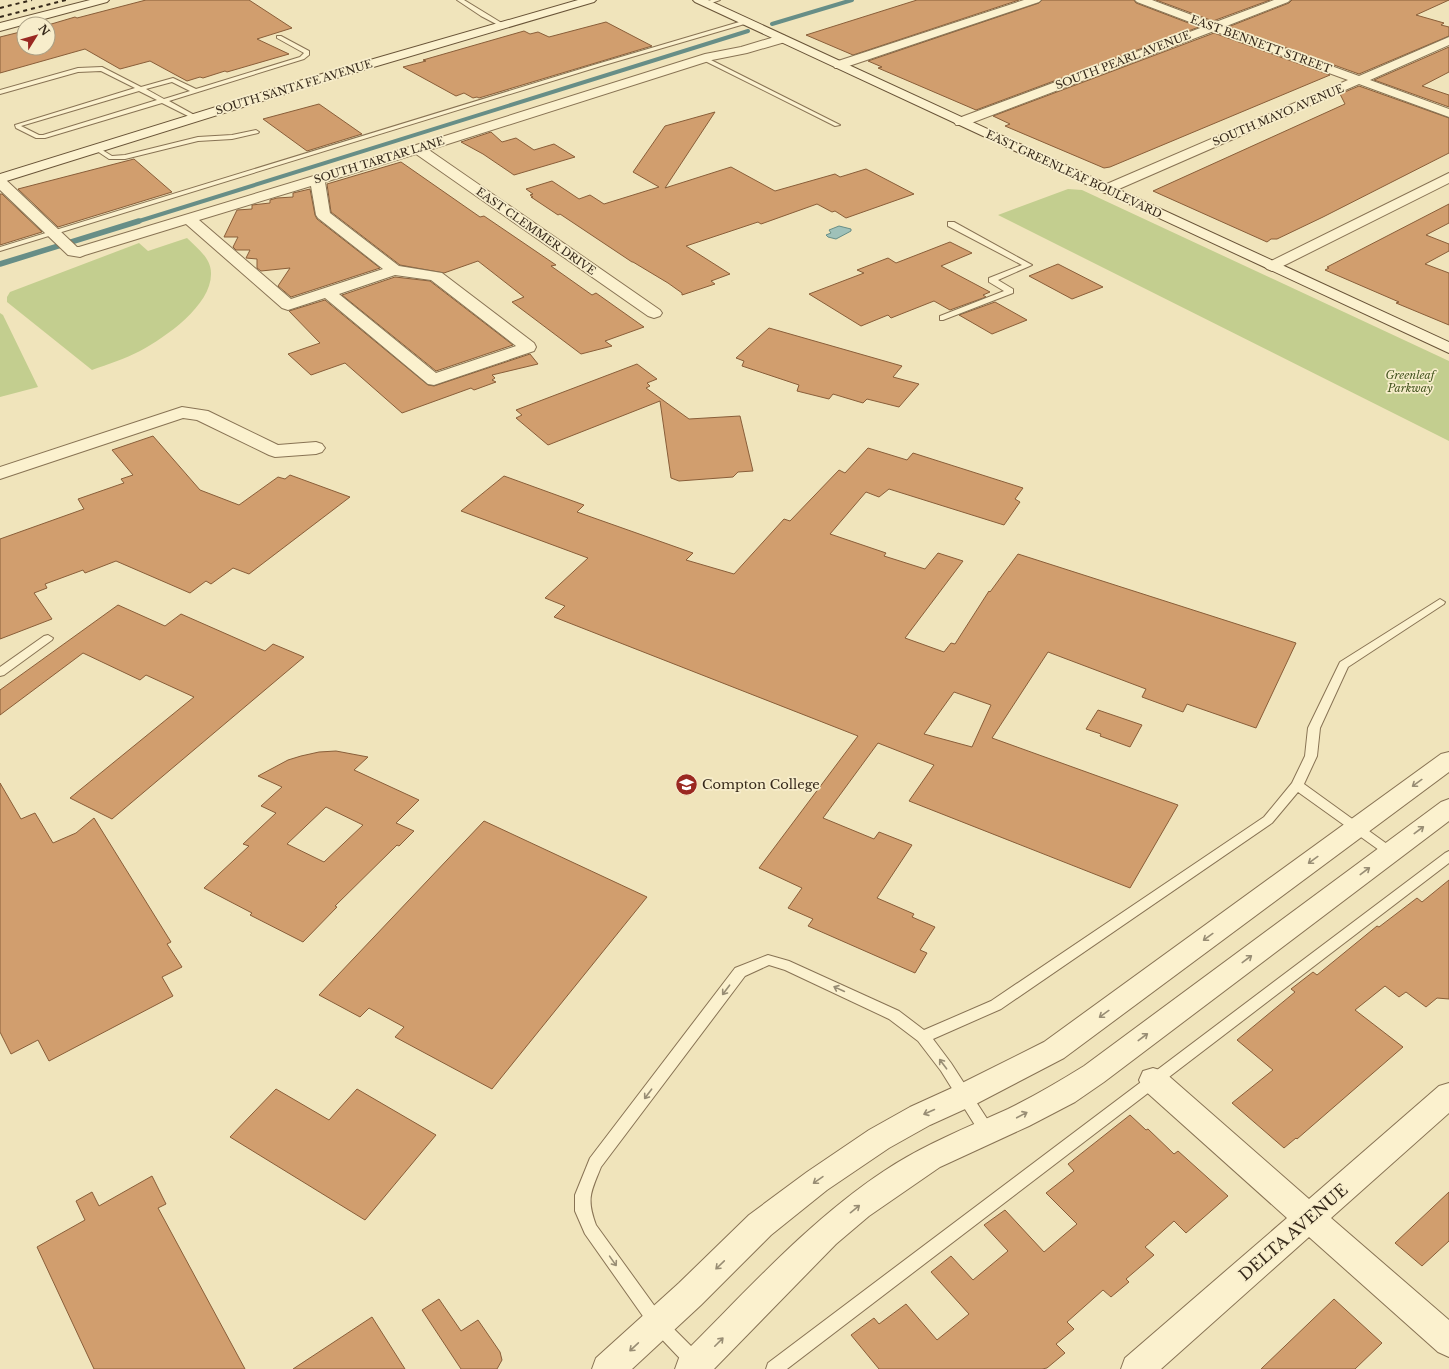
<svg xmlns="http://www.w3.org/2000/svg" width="1449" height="1369" font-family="'Libre Baskerville',serif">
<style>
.green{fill:#c3ce8f}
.water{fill:#9fc1b9;stroke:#678e87}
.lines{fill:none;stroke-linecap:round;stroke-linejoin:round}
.stream-far1{stroke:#678e87;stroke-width:4}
.stream{stroke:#678e87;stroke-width:5.5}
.building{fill:#d19e6e;stroke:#895e39;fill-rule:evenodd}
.lane-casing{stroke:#887354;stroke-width:2}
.street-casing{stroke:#887354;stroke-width:2}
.secondary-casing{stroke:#695438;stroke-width:2}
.lane{fill:#fbf1ce;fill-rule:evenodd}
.street{fill:#fbf1ce;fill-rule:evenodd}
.secondary{fill:#fbf1ce;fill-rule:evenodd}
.rail{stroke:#36291a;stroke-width:2;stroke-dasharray:4 4;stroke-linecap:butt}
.oneway{stroke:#988d74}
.labels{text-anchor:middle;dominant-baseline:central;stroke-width:3.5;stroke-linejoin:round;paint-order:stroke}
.far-street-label{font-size:11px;fill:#36291a;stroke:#f7edcb}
.far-park-label{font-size:11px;font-style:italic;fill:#43541f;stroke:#f7edcb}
.poi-label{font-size:13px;fill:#36291a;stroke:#f7edcb;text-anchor:start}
.near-street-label{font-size:16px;fill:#36291a;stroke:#f7edcb}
</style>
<rect width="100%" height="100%" fill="#f0e4bb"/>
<!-- green -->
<path class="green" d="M1068 189 1082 190 1449 361V441L998 215Z
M187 238C197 248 211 258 211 273 212 305 166 337 140 351 125 359 108 364 92 370L7 302V297L10 292 139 243 148 251Z
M0 313 3 315 38 387 0 397Z"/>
<!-- water -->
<path class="water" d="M839 226 851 229V231L836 239 828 237 826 235 831 233 829 230Z"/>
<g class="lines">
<!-- stream-far1 -->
<path class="stream-far1" d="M772 24 852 0
M136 222 748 31"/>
<!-- stream -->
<path class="stream" d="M0 264 139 221"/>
</g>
<!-- building -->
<path class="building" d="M146 0H249L292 28 257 39 289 54 227 72 225 71 203 78 200 77 187 81 150 61 120 69 85 49 0 73V37L24 31V48H48V25L75 17 77 18Z
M917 0H1019L853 55 806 35Z
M1042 0H1134L1136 3 1199 27 976 110 878 68 882 67 868 61 1039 3Z
M1156 0H1270L1213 21Z
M1292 0H1449L1416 15 1444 23 1441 25 1449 27V36L1359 74 1228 27 1289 3Z
M606 22 652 46 479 98 477 97 473 98 464 93 456 96 403 67 426 61 423 60 524 31 530 34 538 32 549 37Z
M1214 33 1330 75 1110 167 1104 168 1005 126 1010 124 993 116Z
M1449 47V72L1422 86 1449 95V107L1374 80Z
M1359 86 1449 118V153L1323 217 1277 239H1271L1267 242 1153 191 1345 104 1340 94Z
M319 104 362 134 307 151 263 119Z
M715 112 665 188 731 167 775 191 835 174 840 177 866 169 914 194 846 218 835 211 832 212 817 204 761 224 758 222 686 246 730 274 711 281 715 284 682 295V293L668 283 633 262H632L560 214 558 215 531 197H533L530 195 533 194 526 189 552 181 579 199 590 195 604 204 659 187 633 172 665 126Z
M491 132 502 142 516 138 534 150 554 144 575 157 514 175 483 154 461 142Z
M134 159 172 192 58 227 18 189Z
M401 162 480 217 484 216 556 265 551 266 592 295 596 293 644 327 605 341 612 346 581 354 512 302 524 297 478 261 444 273 400 265 331 212 327 184Z
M310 189 315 215 317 219 380 268 291 297 278 286 290 268 261 271 257 268V259L246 258 250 250H236L233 247 238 237H224L237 210 252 209V205L270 203V200L277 198 293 197V193Z
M0 194H2L42 232 0 245Z
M1449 204V223L1426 235 1449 244V251L1425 264 1449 273V325L1396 303 1399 302 1325 270 1329 268 1327 267 1329 266Z
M950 242 972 253 941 266 990 292 983 295 986 297 950 310 934 301 891 318 888 315 861 326 809 294 864 273 857 270 888 258 896 263Z
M1058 264 1103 287 1072 299 1029 276Z
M395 277 430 281 513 345 436 371 342 295Z
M325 300 428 385 434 386 530 354 538 364 492 375 495 378 492 380 496 382 474 390 471 388 402 413 345 363 311 375 288 354 320 343 289 311Z
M995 302 1027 320 992 334 959 315Z
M769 328 902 366 893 377 919 384 899 407 867 399 863 403 833 394 829 399 797 391 799 385 742 366 744 361 736 358Z
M637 364 657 379 647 383 650 386 646 388 689 419 740 416 753 471 738 472 733 477 679 481 671 478 660 401 548 445 516 418 522 415 516 410Z
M153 436 200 490 239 505 278 477 285 479 290 475 350 497 249 574 233 568 211 584 206 581 190 593 116 561 85 573 83 570 45 584 47 588 34 593 52 619 0 639V539L84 509 78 499 124 483 121 479 133 475 112 450Z
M868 448 907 460 913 453 1023 488 1015 499 1020 502 1004 525 889 489 879 497 866 492 830 534 886 553 884 556 925 569 938 553 963 561 905 638 944 652 951 643 955 644 989 591 990 592 1018 554 1296 643 1256 728 1187 704 1183 712 1142 697 1146 689 1048 652 992 738 1178 805 1130 888 909 801 934 765 878 743 823 818 874 839 879 832 912 845 877 898 914 914 912 917 935 927 920 950 927 953 915 973 808 926 813 919 788 908 802 888 759 868 858 736 554 617 565 606 545 598 588 558 461 511 504 476 584 505 577 512 693 553 686 560 734 574 784 519 790 521 839 470 845 473ZM954 692 991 705 972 747 924 734Z
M118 605 165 626 181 614 265 651 273 644 304 657 112 819 70 798 194 697 146 675 140 680 83 653 0 715V690Z
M1098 710 1142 725 1130 747 1100 736 1101 734 1086 729Z
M336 751 368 757 354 770 419 800 396 823 414 831 399 846 397 845 335 906 337 907 303 942 250 915 252 913 204 888 249 846 243 844 276 813 261 806 282 787 258 776 288 760 301 756 319 752ZM326 807 363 825 324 862 287 844Z
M0 783 21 819 35 813 53 843 76 833 94 818 171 942 167 944 182 967 162 977 173 996 49 1061 38 1040 11 1054 0 1032Z
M484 821 647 897 492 1089 395 1037 404 1027 369 1008 360 1017 319 995Z
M1449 880V999L1437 998 1426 1007 1406 992 1399 997 1385 986 1355 1010 1403 1047 1297 1139 1296 1138 1284 1148 1232 1103 1273 1070 1237 1040 1295 992 1291 989 1313 972 1317 975 1377 926 1379 927 1417 898 1422 902Z
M276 1089 329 1120 357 1089 436 1135 365 1220 230 1137Z
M1130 1115 1146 1130 1148 1129 1174 1154 1178 1151 1228 1196 1186 1233 1174 1221 1145 1247 1154 1255 1126 1279 1129 1282 1111 1297 1103 1290 1067 1322 1074 1329 1056 1344 1065 1353 1047 1368 1042 1369H879L851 1335 874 1318 879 1324 906 1304 937 1340 969 1314 931 1272 951 1256 973 1280 1008 1251 984 1225 1005 1210 1044 1252 1077 1224 1046 1193 1074 1171 1068 1164Z
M152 1176 166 1204 158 1208 245 1369H94L37 1247 85 1220 76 1201 92 1192 99 1206Z
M1449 1192V1241L1422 1266 1395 1243Z
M439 1299 461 1331 478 1320 500 1352 502 1360 497 1369H461L422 1310Z
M1334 1299 1382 1343 1355 1369H1261Z
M372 1317 405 1369H293Z"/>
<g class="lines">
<defs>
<path id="lane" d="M457 0H464L505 25 500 26 481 16Z
M711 0H720L706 5 703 3Z
M746 20 748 21V23L601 66 0 251V247L597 64Z
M277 36H281L309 51V55L304 59 169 101 198 117V119L196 120 162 103 45 138H36L16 128 15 125 135 88 101 71 78 72 0 94V90L78 68 102 67 141 87 173 78 196 89 300 57 304 53 277 38ZM172 82 190 91 164 99 146 89ZM139 91 157 100 43 135H39L21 126Z
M701 57H705L840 125 835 126 701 59Z
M256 130 259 132 258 133 232 139 198 141 125 159H109L94 149 99 148 112 156 125 155 198 137 232 135Z
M948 222H954L1032 265 998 280 1013 289V293L943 320H940V316L1004 291 989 282V278L1022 265 948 226Z
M1440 599 1445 602 1444 604 1348 667 1320 728 1317 756 1304 784 1394 849 1396 852 1394 855 1390 857 1386 855 1298 792 1272 823 1001 1009 933 1039 951 1063 993 1128 995 1133 993 1138 988 1139 983 1138 941 1071 918 1041 889 1019 785 970 769 965 745 976 601 1167C591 1192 586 1198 596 1225L664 1319 701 1356 703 1362 701 1368 698 1369 689 1368 652 1329 585 1234 575 1211V1195L590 1158 735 968 768 955 789 961 899 1011 924 1030 991 1001 1264 817 1292 783 1305 756 1308 728 1340 662Z
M48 635 53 638 52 640 4 675 0 676V667L44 636Z
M1449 851V863L787 1369H766L768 1363 1445 853Z"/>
<path id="street" d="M1024 0H1041L1039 2 843 68H835L833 65 835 62Z
M1135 0H1152L1213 23 1274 0H1290L1288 2 1224 27 1359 76 1449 37V45L1370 80 1449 109V117L1359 84 1112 192 1107 193 1102 192 1100 189 1102 186 1348 80 1214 31 966 125H956L954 122 956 119 1203 27 1137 2Z
M781 35 785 36 787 39 785 42 747 53 712 60 429 150 660 310 662 313 660 316 654 318 648 316 416 154 325 182 330 213 399 266 442 273 534 343 536 347 534 351 434 385 428 384 325 298 288 310 282 308 186 224 85 255 80 257 68 255 0 190V178L5 179 77 247H79L413 146 705 54 741 47ZM311 186 316 215 318 218 383 269 291 299 199 220ZM395 275 431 280 516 346 436 373 339 294Z
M1449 173V183L1277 269 1272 271 1267 269 1264 266 1267 263Z
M182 407 208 411 278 445 316 442 322 444 325 448 322 452 316 454 275 457 269 455 197 420 183 418 0 479V467Z
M1449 752V772L1064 1058 974 1105 930 1125 889 1148 827 1190 771 1235 701 1305 632 1369H592L596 1358 679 1283 749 1215 807 1172 869 1130 910 1107 954 1087 1044 1042 1441 754Z
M1449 799V821L1104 1082 1075 1102 1029 1126 940 1167 869 1216 836 1244 714 1369H675L679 1358C745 1293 807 1222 884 1171 923 1145 966 1128 1008 1109 1034 1096 1060 1081 1084 1066L1441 802Z
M1153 1068 1163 1071 1309 1199 1439 1086 1449 1083V1113L1331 1218 1449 1320V1357L1438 1352 1309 1237 1161 1369H1121L1125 1358 1287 1218 1143 1089 1139 1080 1143 1071Z"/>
<path id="secondary" d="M90 0H109L107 2 0 31V23Z
M578 0H596L594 2 333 79 0 183V174L325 73Z
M693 0H708L1449 342V353L695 2Z"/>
</defs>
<!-- lane casing -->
<use href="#lane" class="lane-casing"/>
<!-- street casing -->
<use href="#street" class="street-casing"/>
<!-- secondary casing -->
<use href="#secondary" class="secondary-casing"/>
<!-- lane -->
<use href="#lane" class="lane"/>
<!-- street -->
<use href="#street" class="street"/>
<!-- secondary -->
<use href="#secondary" class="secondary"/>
<!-- rail -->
<path class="rail" d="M0 8 32 0
M0 17 66 0"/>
</g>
<!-- one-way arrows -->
<defs><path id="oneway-shaft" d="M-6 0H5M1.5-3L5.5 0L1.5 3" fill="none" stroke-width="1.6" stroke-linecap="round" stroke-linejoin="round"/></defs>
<g class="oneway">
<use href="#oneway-shaft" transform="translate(1417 783) rotate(144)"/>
<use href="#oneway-shaft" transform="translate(1419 830) rotate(-37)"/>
<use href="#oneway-shaft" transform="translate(1313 860) rotate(144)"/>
<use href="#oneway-shaft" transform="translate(1365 871) rotate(-37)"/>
<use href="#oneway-shaft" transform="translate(1208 937) rotate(144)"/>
<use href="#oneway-shaft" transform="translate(1247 959) rotate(-37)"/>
<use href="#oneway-shaft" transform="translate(839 989) rotate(-155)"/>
<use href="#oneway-shaft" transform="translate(726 990) rotate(127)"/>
<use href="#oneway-shaft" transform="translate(1104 1014) rotate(144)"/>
<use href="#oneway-shaft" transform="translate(1143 1037) rotate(-37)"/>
<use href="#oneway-shaft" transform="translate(943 1064) rotate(-127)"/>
<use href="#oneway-shaft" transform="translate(648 1094) rotate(127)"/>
<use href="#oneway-shaft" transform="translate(929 1112) rotate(156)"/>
<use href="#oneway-shaft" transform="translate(1022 1115) rotate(-28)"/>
<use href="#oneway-shaft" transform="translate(818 1180) rotate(145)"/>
<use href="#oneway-shaft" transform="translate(855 1209) rotate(-39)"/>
<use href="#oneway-shaft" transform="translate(613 1261) rotate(55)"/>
<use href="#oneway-shaft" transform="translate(720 1265) rotate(136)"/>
<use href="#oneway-shaft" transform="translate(719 1342) rotate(-45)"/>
<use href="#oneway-shaft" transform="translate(634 1347) rotate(137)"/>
</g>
<!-- icons -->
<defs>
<symbol id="university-disc" viewBox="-11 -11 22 22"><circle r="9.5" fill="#9a2821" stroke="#f7edcb"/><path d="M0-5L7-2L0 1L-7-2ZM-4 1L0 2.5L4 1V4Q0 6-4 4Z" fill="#fff"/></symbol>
</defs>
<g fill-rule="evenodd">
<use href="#university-disc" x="674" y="772" width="25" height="25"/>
</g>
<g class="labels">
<!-- far-street labels -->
<g class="far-street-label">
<text transform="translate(1261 44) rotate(20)">EAST BENNETT STREET</text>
<text transform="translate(1123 60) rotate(-21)">SOUTH PEARL AVENUE</text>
<text transform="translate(294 87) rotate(-17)">SOUTH SANTA FE AVENUE</text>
<text transform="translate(1278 115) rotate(-23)">SOUTH MAYO AVENUE</text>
<text transform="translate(379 160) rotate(-17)">SOUTH TARTAR LANE</text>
<text transform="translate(1074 174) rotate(25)">EAST GREENLEAF BOULEVARD</text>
<text transform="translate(536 231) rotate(35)">EAST CLEMMER DRIVE</text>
</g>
<!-- far-park labels -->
<g class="far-park-label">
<text x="1410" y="375">Greenleaf<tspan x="1410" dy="13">Parkway</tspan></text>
</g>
<!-- poi labels -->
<g class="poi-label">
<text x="702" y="784">Compton College</text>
</g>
<!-- near-street labels -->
<g class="near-street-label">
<text transform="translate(1293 1232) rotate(-41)">DELTA AVENUE</text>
</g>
</g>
<!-- north arrow -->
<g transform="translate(36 36) rotate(53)"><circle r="19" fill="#f7edcb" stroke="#aa9f84"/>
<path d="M0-3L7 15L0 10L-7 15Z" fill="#9a2821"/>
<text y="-6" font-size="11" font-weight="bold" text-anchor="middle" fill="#36291a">N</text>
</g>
</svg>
